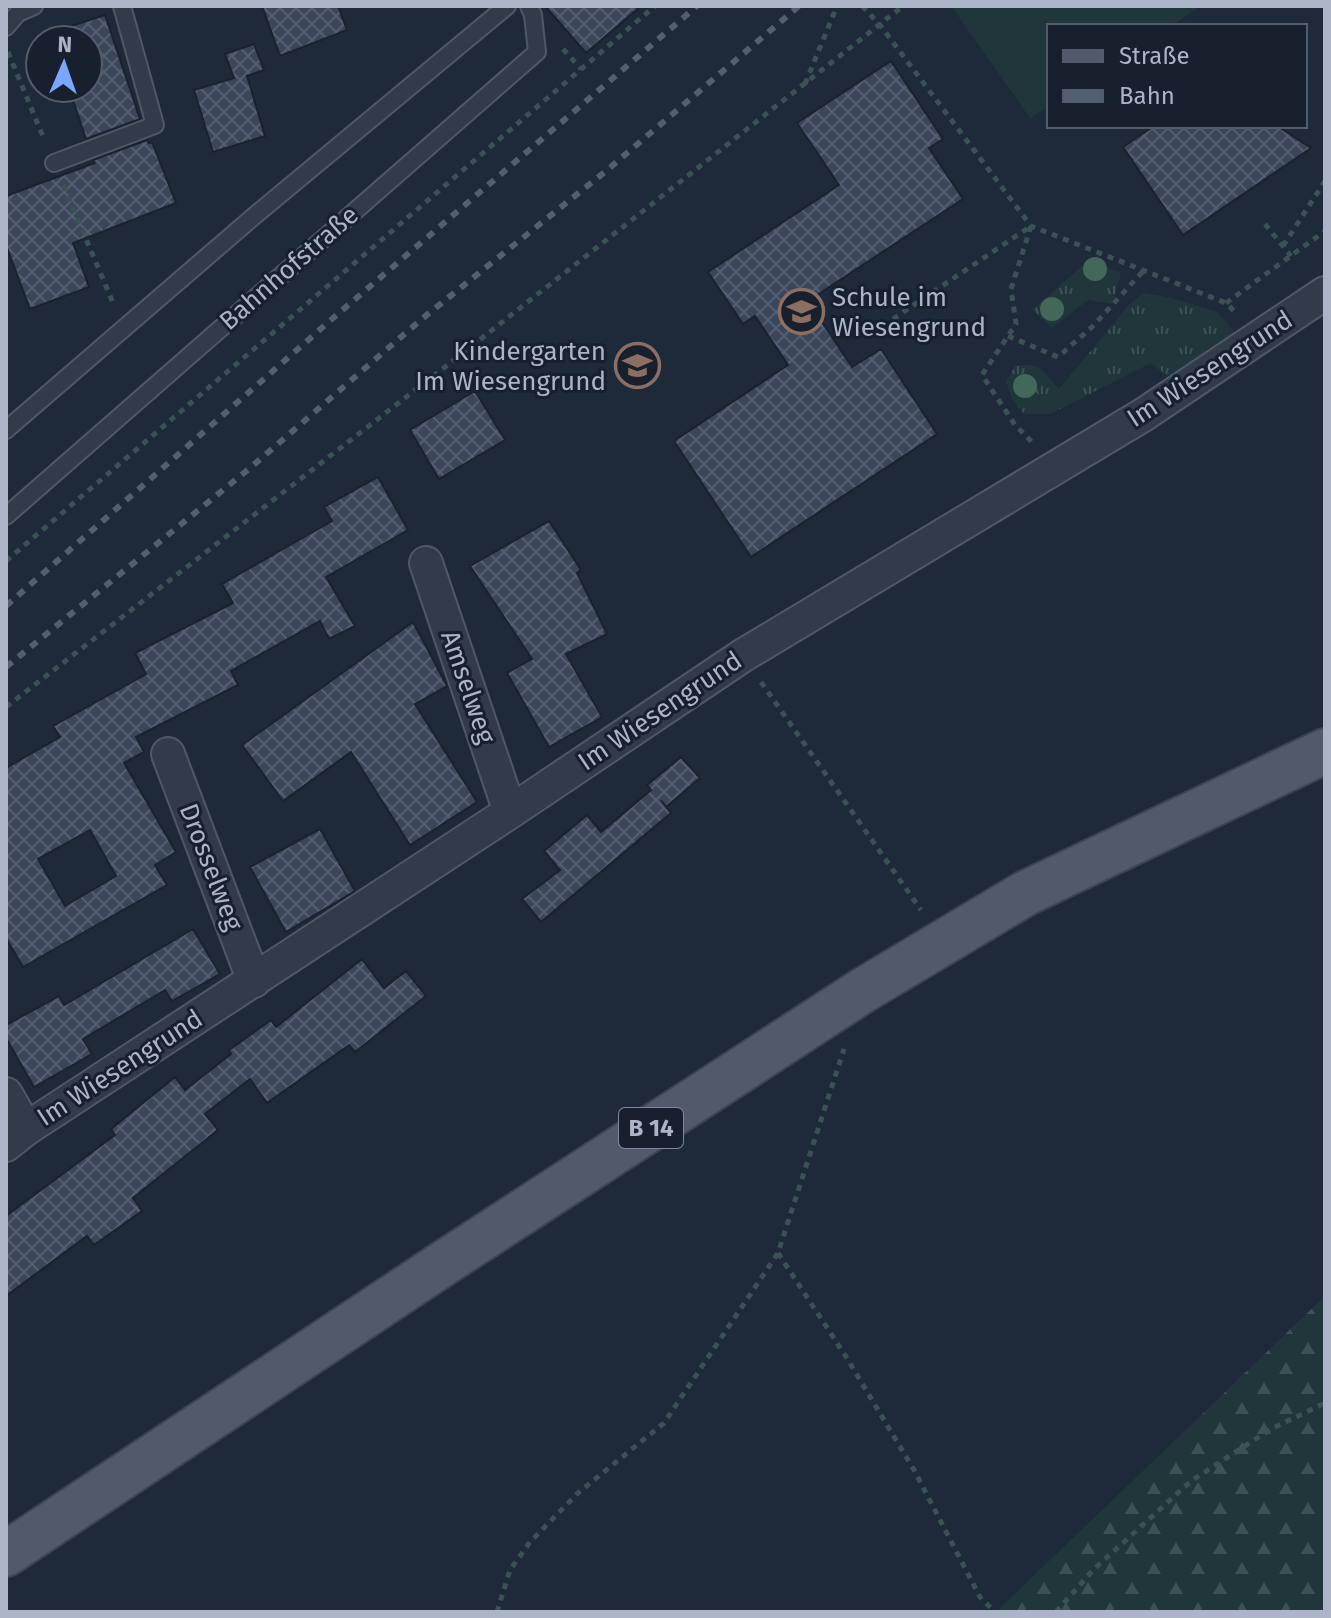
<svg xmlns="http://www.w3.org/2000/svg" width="1331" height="1618" font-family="'Fira Sans',sans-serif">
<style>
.grass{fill:url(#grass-tufts)}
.forest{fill:url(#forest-firs)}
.garden{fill:#20363a}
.building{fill:url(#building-cross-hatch);stroke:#1a2230;stroke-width:2;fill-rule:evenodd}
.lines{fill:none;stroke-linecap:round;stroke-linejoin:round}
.lane-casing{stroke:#4f5868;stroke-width:20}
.street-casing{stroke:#4f5868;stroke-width:36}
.primary-casing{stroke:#3b4453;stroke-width:48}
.path{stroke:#3b5255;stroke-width:5;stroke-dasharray:6 6;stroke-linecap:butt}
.lane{stroke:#323b4a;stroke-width:16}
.street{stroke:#323b4a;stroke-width:32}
.primary{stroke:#505a6a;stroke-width:44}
.rail{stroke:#535f71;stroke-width:6;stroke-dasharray:8 8;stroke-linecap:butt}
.tree{fill:#436758}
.labels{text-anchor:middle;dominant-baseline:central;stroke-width:6;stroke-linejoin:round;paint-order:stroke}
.shield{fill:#18202e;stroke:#808899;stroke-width:2}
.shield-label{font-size:24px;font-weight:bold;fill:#acb5c7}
.street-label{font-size:26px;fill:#acb5c7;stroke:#18202e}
.poi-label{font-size:26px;fill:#acb5c7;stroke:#18202e;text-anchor:start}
</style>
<defs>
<pattern id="grass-tufts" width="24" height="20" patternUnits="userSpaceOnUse" patternTransform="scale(2)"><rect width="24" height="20" fill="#20363a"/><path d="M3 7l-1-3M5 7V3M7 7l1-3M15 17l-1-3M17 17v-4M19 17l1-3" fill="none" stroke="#3e5155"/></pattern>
<pattern id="forest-firs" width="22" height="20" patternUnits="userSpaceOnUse" patternTransform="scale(2)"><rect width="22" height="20" fill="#20363a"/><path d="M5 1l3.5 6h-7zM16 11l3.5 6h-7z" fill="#3e5155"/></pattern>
<pattern id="building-cross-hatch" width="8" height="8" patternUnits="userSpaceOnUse" patternTransform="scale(2)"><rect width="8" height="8" fill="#3a465a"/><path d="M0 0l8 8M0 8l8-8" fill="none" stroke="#545e70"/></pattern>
</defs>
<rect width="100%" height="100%" fill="#1e2939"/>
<!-- grass -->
<path class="grass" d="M1088 261 1121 272 1113 304 1088 300 1052 328 1032 310Z
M1143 293 1167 297 1216 311 1236 333 1170 378 1151 363 1050 414H1024L1012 399 1006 381 1015 366C1039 361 1045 373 1059 389L1128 306Z"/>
<!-- forest -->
<path class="forest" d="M1325 1296V1612H996Z"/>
<!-- garden -->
<path class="garden" d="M951 6H1201L1171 26H1049V106L1030 118Z"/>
<!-- building -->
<path class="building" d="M262 6H338L347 30 280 56Z
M545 6H641L586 53Z
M105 15 140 119 86 139 69 88H88V40H52L50 33Z
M254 44 264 70 247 76 265 136 213 152 194 90 234 78 225 54Z
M891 61 943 139 929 148 963 199 808 301 852 367 881 349 937 434 751 557 674 441 788 365 755 316 743 324 708 272 839 185 797 123Z
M1154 126H1277L1311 148 1183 235 1123 147Z
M147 140 149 143 152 142 176 203 73 243 89 287 30 309 6 245V196L95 163 93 160Z
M475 391 505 440 439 479 410 430Z
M378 477 408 530 326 577 355 626 329 639 320 621 231 671 238 685 136 737 144 752 124 763 176 852 155 865 167 885 23 967 6 938V768L60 737 53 726 146 674 135 653 233 603 222 584 332 521 324 507ZM90 830 116 876 65 906 38 859Z
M549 521 581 570 577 573 607 634 566 654 602 717 549 747 507 673 532 659 470 566Z
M413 622 447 686 415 704 477 802 410 845 351 752 283 801 242 745Z
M681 757 700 778 666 807 661 800 671 813 541 922 522 899 560 870 544 851 587 815 601 832 651 790 647 785Z
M320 829 355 891 286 932 250 867Z
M193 929 220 974 172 1001 165 990 83 1039 92 1054 34 1087 6 1038V1025L59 996 64 1005Z
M362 959 384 988 406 971 426 996 355 1052 349 1045 267 1103 250 1079 205 1114 218 1130 133 1198 142 1211 94 1245 87 1236 6 1296V1216L115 1135 111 1129 175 1077 185 1090 231 1054 229 1050 271 1020 276 1027Z"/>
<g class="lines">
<defs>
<path id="lane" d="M6 27 18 13 34 6
M54 163 155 125 122 6
M6 430 253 217 507 6
M6 516 537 52 533 15 529 6"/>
<path id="street" d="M426 563 510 812
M168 754 254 981
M6 1094 26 1129
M6 1145 26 1129 510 812 742 656 1143 415 1325 293"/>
<path id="primary" d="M6 1554 444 1263 862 991 1026 893 1325 751"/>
</defs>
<!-- lane casing -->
<use href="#lane" class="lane-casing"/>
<!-- street casing -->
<use href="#street" class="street-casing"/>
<!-- primary casing -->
<use href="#primary" class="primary-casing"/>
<!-- path -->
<path class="path" d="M862 6 880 25 1031 226 1226 303 1237 314
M563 49 581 69
M8 52 44 139
M805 84 837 6
M63 185 114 305
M1265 224 1291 256
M1031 226 1011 289 1016 324 982 375 1015 425 1032 442
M1283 246 1325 181
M1226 303 1325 231
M893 319 1031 226
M1008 336 1058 357 1093 326 1145 269
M6 561 655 6
M761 682 921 910
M6 707 463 353 903 6
M778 1253 845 1355 914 1470 980 1597 995 1612
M497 1612 510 1570 530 1542 578 1493 664 1423 778 1253 844 1049
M1056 1612 1093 1570 1191 1481 1271 1429 1325 1403"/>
<!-- lane -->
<use href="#lane" class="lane"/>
<!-- street -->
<use href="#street" class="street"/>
<!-- primary -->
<use href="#primary" class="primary"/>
<!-- rail -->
<path class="rail" d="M6 606 332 319 697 6
M6 667 250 468 423 318 606 171 799 6"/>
</g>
<!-- trees -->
<g class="tree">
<circle cx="1095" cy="269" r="12"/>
<circle cx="1052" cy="309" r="12"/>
<circle cx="1025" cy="386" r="12"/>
</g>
<!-- icons -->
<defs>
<symbol id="school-ring" viewBox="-11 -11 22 22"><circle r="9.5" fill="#18202e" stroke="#8d6e63" stroke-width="1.5"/><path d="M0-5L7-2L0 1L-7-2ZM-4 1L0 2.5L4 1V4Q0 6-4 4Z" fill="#8d6e63"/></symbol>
</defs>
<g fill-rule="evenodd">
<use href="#school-ring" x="776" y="286" width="51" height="51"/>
<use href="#school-ring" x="612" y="340" width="51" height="51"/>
</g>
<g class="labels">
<!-- shield labels -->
<rect class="shield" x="619" y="1108" width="64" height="40" rx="6"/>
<g class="shield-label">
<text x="651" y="1128">B 14</text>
</g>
<!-- street labels -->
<g class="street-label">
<text transform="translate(289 268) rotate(-41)">Bahnhofstraße</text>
<text transform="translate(1210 369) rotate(-33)">Im Wiesengrund</text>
<text transform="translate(468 687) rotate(71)">Amselweg</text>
<text transform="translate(660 711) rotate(-34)">Im Wiesengrund</text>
<text transform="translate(211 867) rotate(69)">Drosselweg</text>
<text transform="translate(120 1068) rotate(-33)">Im Wiesengrund</text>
</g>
<!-- poi labels -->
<g class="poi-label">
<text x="832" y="297">Schule im<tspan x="832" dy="30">Wiesengrund</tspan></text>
<text x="606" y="351" text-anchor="end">Kindergarten<tspan x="606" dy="30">Im Wiesengrund</tspan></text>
</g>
</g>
<!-- border -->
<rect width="1331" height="1618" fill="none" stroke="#acb5c7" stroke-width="16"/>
<!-- legend -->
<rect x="1047" y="24" width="260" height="104" fill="#18202e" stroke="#535c6b" stroke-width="2"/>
<rect x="1063" y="50" width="40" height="12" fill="#505a6a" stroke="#535c6b" stroke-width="2"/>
<text x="1119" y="64" font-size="24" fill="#acb5c7">Straße</text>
<rect x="1063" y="90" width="40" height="12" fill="#535f71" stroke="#535c6b" stroke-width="2"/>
<text x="1119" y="104" font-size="24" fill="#acb5c7">Bahn</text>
<!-- north arrow -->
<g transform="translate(64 64) rotate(2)"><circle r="38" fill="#18202e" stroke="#535c6b" stroke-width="2"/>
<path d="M0-6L14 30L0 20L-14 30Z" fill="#79a7ff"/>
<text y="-12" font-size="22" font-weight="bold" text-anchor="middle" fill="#acb5c7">N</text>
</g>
</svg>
